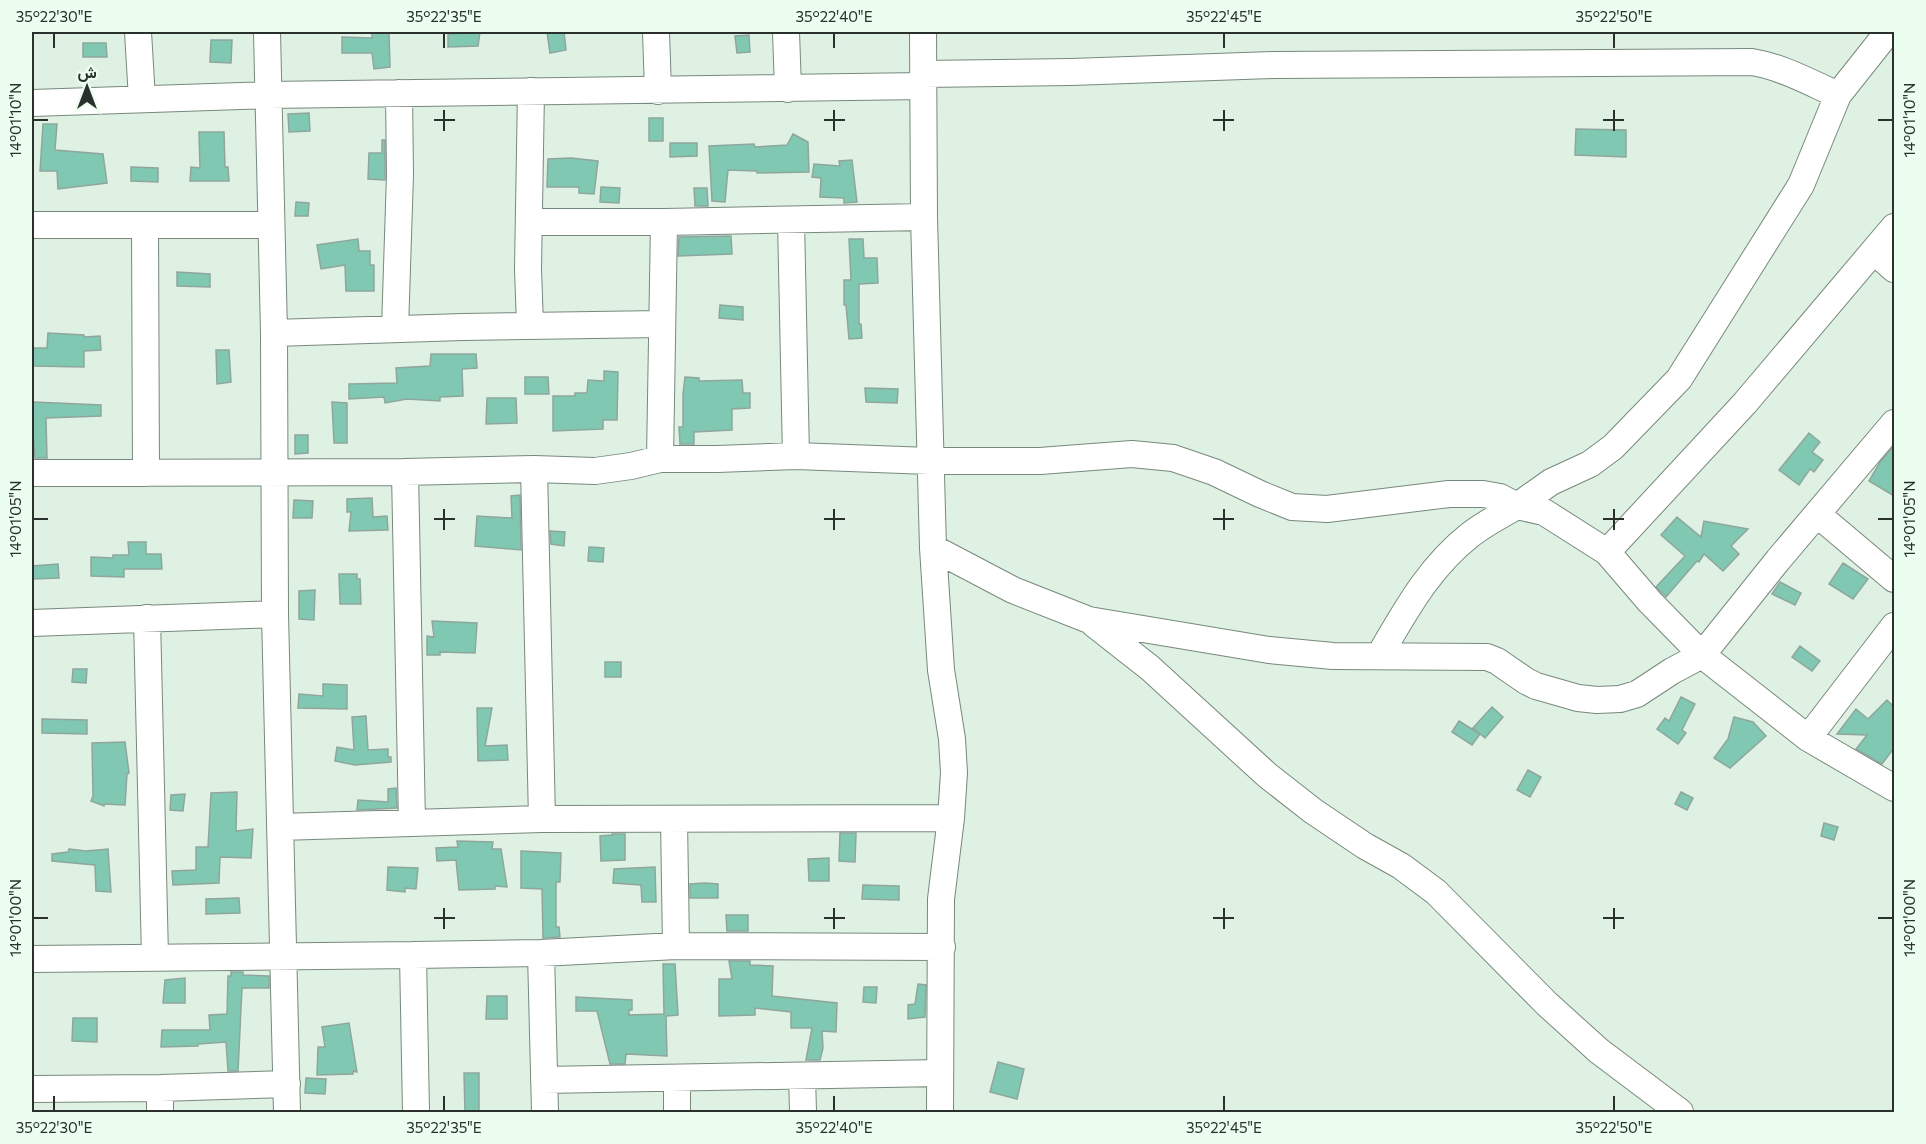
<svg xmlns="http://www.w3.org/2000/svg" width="1926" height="1144" font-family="Commissioner,Vazirmatn,sans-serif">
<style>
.building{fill:#80c8b1;stroke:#8fa69e;stroke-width:1.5}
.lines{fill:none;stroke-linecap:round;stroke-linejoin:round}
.minor-casing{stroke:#78897c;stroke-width:28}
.minor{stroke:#fff;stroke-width:26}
.ticks{fill:none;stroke:#2a312c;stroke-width:2}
.neatline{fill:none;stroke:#2a312c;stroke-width:2}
.ticks-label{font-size:15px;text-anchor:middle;fill:#2a312c}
</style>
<rect width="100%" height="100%" fill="#def1e3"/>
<!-- building -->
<path class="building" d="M372 32H389L390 67 374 69 372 53H342V37L372 38Z
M467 32H480L478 46 448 47V34L467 33Z
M547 32H564L566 50 550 53Z
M749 35 750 52 737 53 735 36Z
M211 40H232L231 63 210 62Z
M83 43H106L107 57H83Z
M309 113 310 131 289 132 288 114Z
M649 118H663V141H649Z
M43 124H57L55 150 103 154 107 183 58 189 57 171H40Z
M1576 129 1626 130V157L1575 155Z
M199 132H224L225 167H228L229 181H190L191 167 200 168Z
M793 134 808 142 809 172 757 173V171L728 170 725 202 712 201 709 146 754 144 755 147 787 145Z
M382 140H385V180L368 179 369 153H382Z
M670 143H697V156L670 157Z
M571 158 598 161 594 194 579 193V187H547L548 159Z
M852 160 857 202 844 203V198L820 197 821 178 812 177 814 164 840 166 839 161Z
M131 167 158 168V182L131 181Z
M601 187 620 188 619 203 600 202Z
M694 188H707L708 206H695Z
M296 202 309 203 308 216H295Z
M731 236 732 254 678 256 679 237Z
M358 239 359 251H370V265H374V291H346L345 265 321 269 317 245Z
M849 239H863L864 258H877L878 283 859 284V324H861L862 338 849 339 846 305H844V280H851Z
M177 272 210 274V287L177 286Z
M720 305 743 307V320L719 318Z
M48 333 84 335V337L100 336 101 350 84 351V367L32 366V348H47Z
M216 350H229L231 382 217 384Z
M431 354H476L477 368 462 369 463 396 440 397V401L407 399 385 403 384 397 349 399V384L397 383 396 368 430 366Z
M604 371 618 372 617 420H603V429L553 431V396H575V393H587L588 380 604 381Z
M525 377H548L549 394H525Z
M685 377 699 378V381L742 380 743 393H750V408L732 409V430L694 432V444H680L679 427H683V394Z
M865 388 898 389 897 403 866 402Z
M487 398H516L517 423 486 424Z
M33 402 101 405V416L46 418 47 458H35L32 423Z
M332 402 347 403V443H334Z
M1809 433 1820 442 1812 452 1823 460 1814 472 1810 469 1799 485 1779 470Z
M295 435H308V453L295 454Z
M1894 446V496L1869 481 1880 462Z
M520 495 521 550 475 546 477 516 512 518 511 496Z
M372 498 373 517 387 516 388 530 349 531 351 512H347V499Z
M294 500 313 501 312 518H293Z
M1677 517 1701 537 1704 521 1748 529 1731 546 1739 554 1723 571 1704 554 1699 562 1697 561 1666 597 1656 587 1685 556 1661 535Z
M550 531 565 532 564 546 551 544Z
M128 542H146V554H161L162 569H124V577L91 576V557L113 558V555H129Z
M589 547 604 548 603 562 588 561Z
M1843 563 1868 579 1853 599 1829 584Z
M58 564 59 578 32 579V566Z
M339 574H357V579H360L361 604H340Z
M1780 582 1801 593 1795 605 1772 594Z
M315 590 314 620 299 619V591Z
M432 621 477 623 475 653 440 652V655H427V636L434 637Z
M1800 646 1820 661 1812 671 1792 657Z
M605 662H621V677H605Z
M73 669H87L86 683 72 682Z
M323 684 347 685V709L298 708 299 694 323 696Z
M1681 697 1695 704 1682 730 1686 733 1678 744 1657 729 1665 718 1669 721Z
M1887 700 1894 707V748L1882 764 1856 749 1867 735 1837 734 1856 709 1868 719Z
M1492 707 1503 717 1485 738 1473 728Z
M477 708H492L485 746 507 745 508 760 478 761Z
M366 716 368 750 388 749V757H391V762L355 765 335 761 337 747 354 750 352 717Z
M1734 717 1753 722 1766 736 1730 768 1714 758 1728 739Z
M42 719 87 720V734L42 733Z
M1459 721 1480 734 1472 745 1452 732Z
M125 742 129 773 127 774 125 805 104 804V806L91 801 93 796 92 743Z
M1528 770 1541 777 1530 797 1517 790Z
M396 788 397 808 357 810 358 800 388 802V789Z
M237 792 236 831 253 829 251 858 220 857 219 883 173 885 172 871 196 870V847H208L211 793Z
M1681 792 1693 798 1687 810 1675 804Z
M185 794 183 811 170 810 171 795Z
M1824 823 1838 827 1834 840 1821 836Z
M840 833H856L855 862 839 861Z
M612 834H625V860L601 861 600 836 612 835Z
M457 841 493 842 492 849H501L507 887 495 886V889L459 890 456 860 437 861 436 848 458 847Z
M69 849 86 851 108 849 111 892 96 891 95 865 52 861V854L68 852Z
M521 851 561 853 560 882H556V927H559L560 937 543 938 542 889 521 888Z
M829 858V881H809L808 859Z
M388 867 418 868 416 889 405 888V892L387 890Z
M655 867 656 902H642L641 885 613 883 614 869Z
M705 883 718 884V898H690V884Z
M863 885 899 886V900L862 899Z
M239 898 240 913 206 914V899Z
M726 915H748V931H727Z
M729 961H750V965L773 966 772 996 837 1003 836 1032 822 1031 823 1048 820 1060H806L812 1028H791V1012L755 1008V1015L719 1016V979H732Z
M663 964H675L678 1015 666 1016 667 1056 626 1054 625 1064H610L597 1011H576V997L632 1000V1010H629V1015L664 1014Z
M231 972H243V975L269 976V988H242L238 1071H228L226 1042 198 1044V1046L161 1047 162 1030H210L209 1015 227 1014 228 976H231Z
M185 978V1003H163L165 980Z
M918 984 926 985 925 1017 908 1019V1005L915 1004Z
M864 987H877L876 1003 863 1002Z
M487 996H507V1019H486Z
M73 1018H97V1042L72 1041Z
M349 1023 357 1072 353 1071V1074L317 1075 318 1047H325L322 1027Z
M998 1062 1024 1069 1017 1099 990 1092Z
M464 1073H479V1113H465Z
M306 1078 326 1079 325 1094 305 1093Z"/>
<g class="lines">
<defs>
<path id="minor" d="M138 32 142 99
M267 32 274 333 275 614 287 1112
M656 32 658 91
M786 32 788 89
M923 32 924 217 933 548 941 670 952 739 954 773 951 818 941 899 940 1112
M923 74 1071 72 1274 65 1752 62C1782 67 1809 82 1838 95
M32 103 268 95 923 86
M791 220 796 456
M530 222H664L924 217
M32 225H271
M145 226 146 473
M1894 227 1745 403 1607 552 1650 602 1702 655 1808 738 1894 788
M1874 251 1894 269
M530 325 528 269 531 91
M395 329 400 175 399 93
M274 333 463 327 662 324
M660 459 664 222
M534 469 542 819
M405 472 412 823
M32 473 405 472 534 469 595 471 631 466 660 459H717L796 456 929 461H1040L1132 454 1173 458 1214 472 1260 494 1292 507 1327 509 1449 494H1483L1500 497 1517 506 1551 482 1590 464 1613 447 1679 379 1801 185 1838 95 1888 32
M1817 514 1894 579
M933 548 1013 590 1089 620 1269 650 1333 656 1487 657 1497 661 1526 681 1536 686 1578 698 1597 700 1620 699 1637 694 1672 671 1702 655 1778 560 1894 423
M147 618 155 957
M32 623 275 614
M1094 624 1150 668 1267 775 1313 811 1365 846 1401 866 1436 892 1547 1004 1599 1051 1680 1112
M1379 656C1405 612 1428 568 1470 535 1484 524 1501 515 1517 506L1544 512 1607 552
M1808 738 1894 626
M674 820 676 946
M280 827 542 819 951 818
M541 953 545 1112
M413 955 416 1112
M32 959 413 955 541 953 676 946 942 947
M802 1076 803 1112
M677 1079V1112
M544 1080 940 1073
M32 1089 160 1088 287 1084
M160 1112V1088"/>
</defs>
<!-- minor casing -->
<use href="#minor" class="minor-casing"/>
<!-- minor -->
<use href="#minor" class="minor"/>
</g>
<!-- ticks -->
<path class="ticks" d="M54 33V48M444 33V48M834 33V48M1224 33V48M1614 33V48M444 110V131M834 110V131M1224 110V131M1614 110V131M33 120H48M434 120H455M824 120H845M1213 120H1234M1603 120H1624M1878 120H1893M444 509V530M834 509V530M1224 509V530M1614 509V530M33 519H48M434 519H455M824 519H845M1213 519H1234M1603 519H1624M1878 519H1893M444 908V929M834 908V929M1224 908V929M1614 908V929M33 918H48M434 918H455M824 918H845M1213 918H1234M1603 918H1624M1878 918H1893M54 1096V1111M444 1096V1111M834 1096V1111M1224 1096V1111M1614 1096V1111"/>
<!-- border -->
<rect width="1926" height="1144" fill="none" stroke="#ebfef0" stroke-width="66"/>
<!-- north arrow -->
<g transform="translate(87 87)" stroke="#ebfef0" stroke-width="4.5" paint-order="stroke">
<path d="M0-4.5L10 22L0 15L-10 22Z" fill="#2a312c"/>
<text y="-9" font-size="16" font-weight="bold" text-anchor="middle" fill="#2a312c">ش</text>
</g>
<rect x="33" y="33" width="1860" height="1078" class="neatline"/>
<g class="ticks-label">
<text x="54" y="22">35°22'30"E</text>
<text x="444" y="22">35°22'35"E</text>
<text x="834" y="22">35°22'40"E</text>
<text x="1224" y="22">35°22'45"E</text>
<text x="1614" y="22">35°22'50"E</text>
<text transform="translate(16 120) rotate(-90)" y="5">14°01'10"N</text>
<text transform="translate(1910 120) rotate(-90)" y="5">14°01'10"N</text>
<text transform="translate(16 519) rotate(-90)" y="5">14°01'05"N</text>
<text transform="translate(1910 519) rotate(-90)" y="5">14°01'05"N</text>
<text transform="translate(16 918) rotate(-90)" y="5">14°01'00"N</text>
<text transform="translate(1910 918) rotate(-90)" y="5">14°01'00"N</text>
<text x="54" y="1133">35°22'30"E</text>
<text x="444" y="1133">35°22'35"E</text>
<text x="834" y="1133">35°22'40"E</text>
<text x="1224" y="1133">35°22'45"E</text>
<text x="1614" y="1133">35°22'50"E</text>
</g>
</svg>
